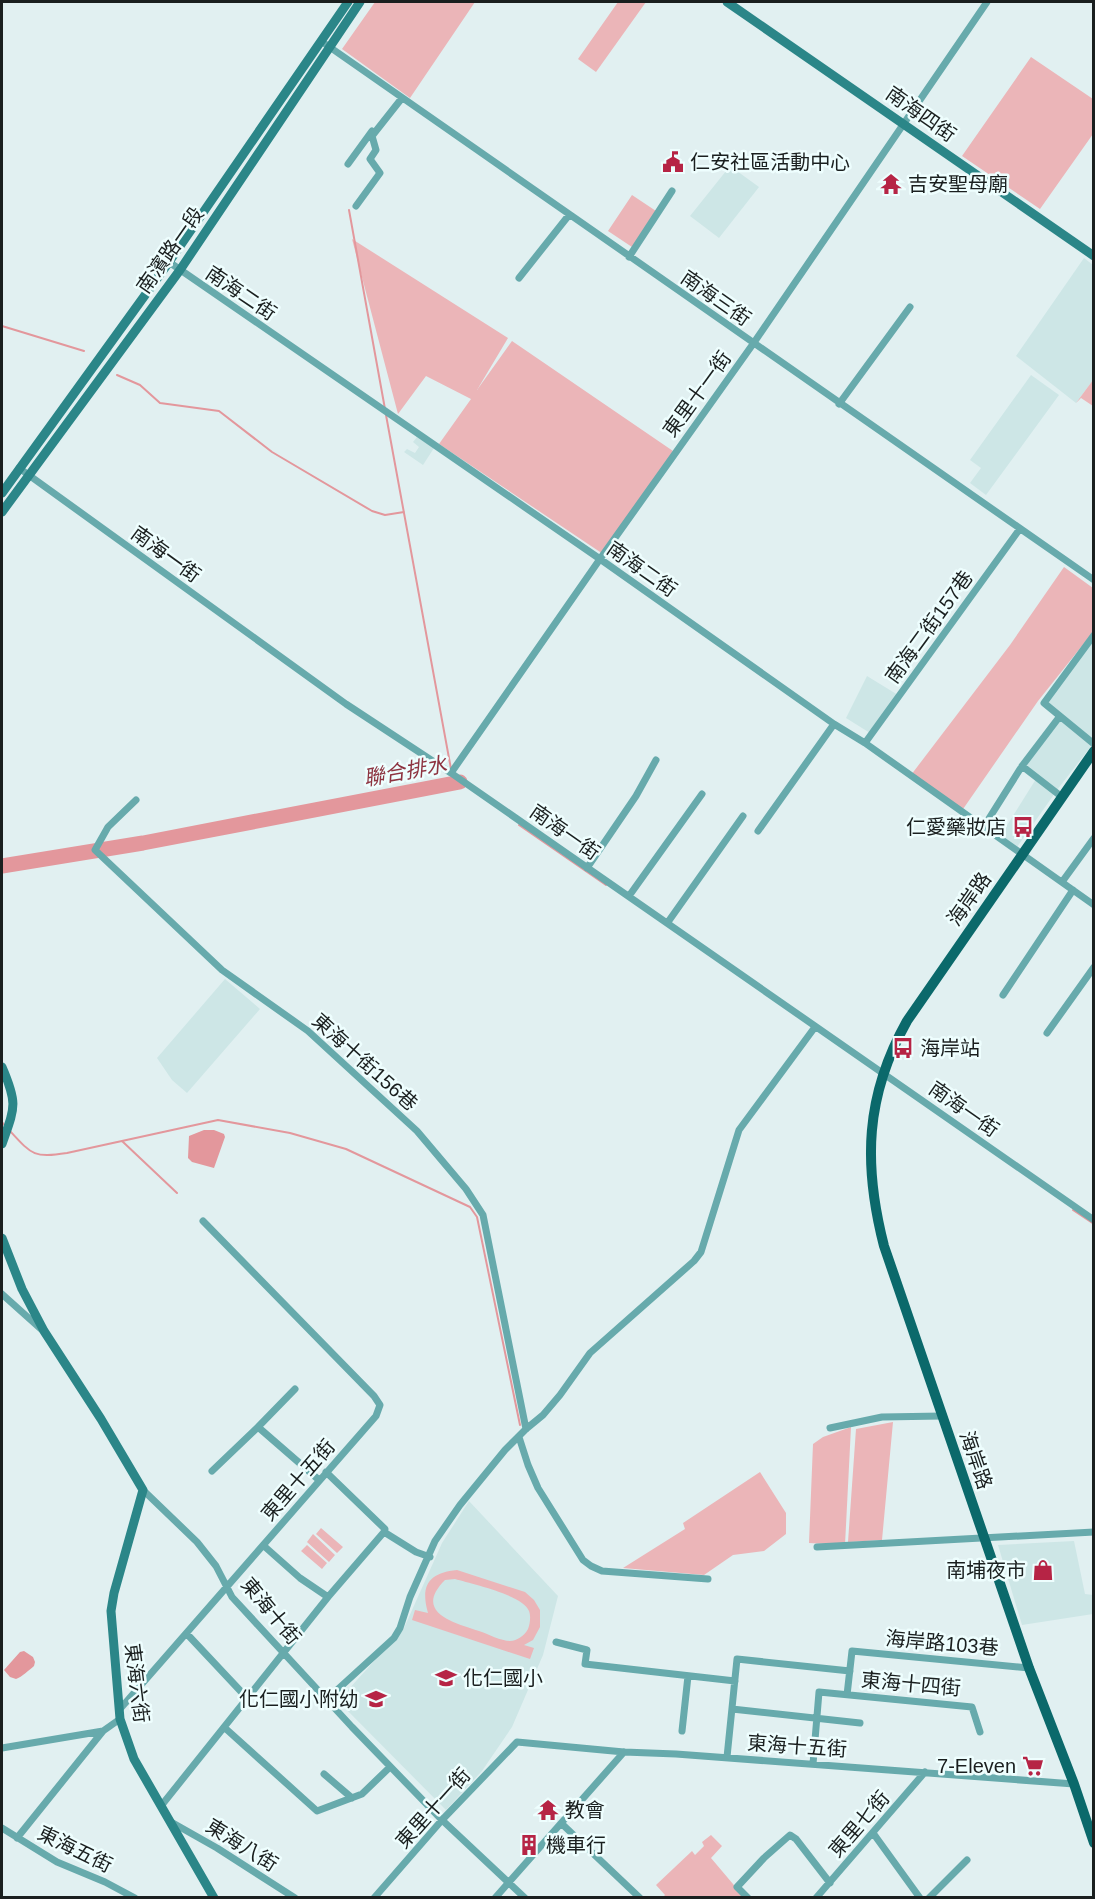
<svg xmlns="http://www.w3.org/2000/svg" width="1095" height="1899" font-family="Helvetica,'Noto Sans TC',sans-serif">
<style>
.built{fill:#cde6e6}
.green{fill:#ebb5b8;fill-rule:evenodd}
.water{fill:#e3979c}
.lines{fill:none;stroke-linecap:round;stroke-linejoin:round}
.stream{stroke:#e3979c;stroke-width:2}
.river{stroke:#e3979c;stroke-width:15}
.street{stroke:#67aaac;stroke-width:7}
.secondary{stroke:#2b8688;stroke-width:9}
.primary{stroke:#0b696b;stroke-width:10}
.labels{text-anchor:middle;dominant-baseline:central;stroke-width:5;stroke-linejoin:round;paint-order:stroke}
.street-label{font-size:20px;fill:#1a1f1f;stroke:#eefefe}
.poi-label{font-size:20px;fill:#1a1f1f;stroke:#eefefe;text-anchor:start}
.water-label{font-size:21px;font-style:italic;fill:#8d3340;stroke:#eefefe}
</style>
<rect width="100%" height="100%" fill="#e1f0f1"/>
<!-- built -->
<path class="built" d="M730 166 759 187 719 238 690 216Z
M1084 258 1093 265V380L1076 403 1016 356Z
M1031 375 1059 395 986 495 970 483 981 468 970 460Z
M417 437 434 448 423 465 404 452 407 449 415 453 419 447 413 442Z
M1093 638V742L1047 703Z
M867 676 898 695 870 733 846 718Z
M1061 719 1092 745 1057 790 1025 765Z
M1036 779 1055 793 1017 847 1001 835Z
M225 979 260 1009 187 1093 172 1080 157 1058Z
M469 1501 558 1596 543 1655 512 1727 482 1771 446 1810 338 1701 404 1628 442 1543Z
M1074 1541 1085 1594 1093 1595V1614L1022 1625 998 1545Z"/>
<!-- green -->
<path class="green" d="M375 2H475L410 98 342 49Z
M618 2H646L596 72 578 59Z
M1031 57 1093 99V134L1040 209 962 156Z
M632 195 656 211 632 247 608 231Z
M352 239 508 338 477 390 512 341 673 451 606 556 439 444 471 399 426 376 398 414Z
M1093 380V406L1081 398 1076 403Z
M1064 567 1093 588V632L1038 701 961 812 911 775 1010 645Z
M893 1422 882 1540 848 1542 856 1429Z
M851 1427 845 1545 809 1543 813 1444 823 1437Z
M760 1472 786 1513V1534L764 1551 733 1555 704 1575 623 1568 685 1529 683 1523Z
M321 1528 343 1547 337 1553 316 1534Z
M313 1534 335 1555 329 1562 307 1542Z
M307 1545 327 1563 322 1569 301 1551Z
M457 1570 525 1592 534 1600 540 1610V1627L533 1640 524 1645 534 1648 530 1659 412 1620 415 1610 428 1613C420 1585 429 1573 457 1570ZM455 1579C472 1584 523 1595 529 1611 531 1616 530 1624 528 1629 525 1635 517 1641 510 1641 501 1641 488 1634 479 1631 456 1623 412 1613 445 1580Z
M711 1835 722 1846 711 1858 744 1897H663L665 1895 656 1885 692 1851 695 1855 704 1846 702 1842Z"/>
<!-- water -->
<path class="water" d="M204 1130H214L224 1134 225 1137 214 1168 192 1162 188 1158 189 1136Z
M24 1651 33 1657 35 1662 34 1666C29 1670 22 1677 16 1679L10 1677 4 1670 20 1652Z"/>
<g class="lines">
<!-- stream -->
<path class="stream" d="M349 210 385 409
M2 326 84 351
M117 375 140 385 160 403 219 411 272 452 372 511 385 515 404 512
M386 415 451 769
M519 825 606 885
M2 1122 6 1127
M10 1131C32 1155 34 1158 67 1153L218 1120 290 1133 346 1149 470 1207 477 1217 520 1425
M122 1141 177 1193
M1073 1210 1094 1224"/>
<!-- river -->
<path class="river" d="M2 866 143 843 460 782"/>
<!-- street -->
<path class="street" d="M321 41 1094 580
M348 164 372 131
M356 206 380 173 370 159 376 150 372 136 402 98
M629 257 672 191
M169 262 600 559 834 724 865 743 1094 905
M519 278 569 215
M839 404 910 307
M19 468 346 704 451 773 1094 1220
M1094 635 1044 703 1094 744
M865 743 1019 530
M1022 766 1062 797
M451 773 600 559 753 344 987 2
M136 800 108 827 95 850 222 970 308 1031 417 1131 466 1189 483 1215 526 1429
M983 828 1022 766 1060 716
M758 831 834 724
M587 868 636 796 656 760
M1062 882 1094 838
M629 896 702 794
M668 922 743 816
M1003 995 1073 890
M1047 1033 1094 967
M2 1294 42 1330
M295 1389 258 1427 319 1480
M830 1428 882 1417 942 1416
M519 1437 528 1465 538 1488 583 1560 591 1566 602 1571 708 1579
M212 1471 258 1427
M326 1472 385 1529 384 1532
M143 1490 197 1542 216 1566 232 1597 352 1727 442 1820 525 1898
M384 1532 416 1552 430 1557
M264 1546 300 1578 328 1597
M817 1547 1094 1532
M187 1634 248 1699
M556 1642 587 1650 585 1664 735 1681
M847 1695 852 1651 1029 1668
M326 1700 394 1638 400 1628 410 1597 435 1541 460 1505 505 1450 526 1429 543 1415 560 1395 590 1353 694 1261 701 1252 739 1130 815 1027
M120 1709 376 1416 380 1405 374 1396 203 1221
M732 1709 860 1723
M225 1728 317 1811 362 1794 390 1767
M682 1731 688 1676
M2 1748 103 1731
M727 1757 737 1659 850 1671
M813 1764 819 1692 972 1707 980 1732
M324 1774 352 1798
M161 1806 328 1597 384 1532
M171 1822 217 1848 295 1898
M562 1824 640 1898
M2 1828 57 1862 105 1882 135 1898
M873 1833 920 1898
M17 1838 103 1731 120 1719
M374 1898 442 1820 517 1742 624 1752 676 1754 1074 1784
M495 1898 624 1752
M748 1898 737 1887 764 1858 790 1835 796 1839 830 1883
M816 1898 925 1772
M929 1898 967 1860"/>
<!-- secondary -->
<path class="secondary" d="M727 2 1094 256
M2 493 169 262 348 2
M2 512 180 270 360 2
M2 1067C18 1104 15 1107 2 1144
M2 1238 22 1289 44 1331 101 1419 143 1490 114 1593 111 1611 120 1719 134 1759 214 1898"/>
<!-- primary -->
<path class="primary" d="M1094 751 907 1021C865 1096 863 1164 884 1246L1029 1668 1074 1784 1094 1843"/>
</g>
<!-- icons -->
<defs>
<symbol id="civic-bare" viewBox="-9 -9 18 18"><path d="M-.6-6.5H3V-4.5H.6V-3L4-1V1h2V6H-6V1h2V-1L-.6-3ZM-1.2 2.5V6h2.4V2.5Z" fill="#b62445" stroke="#eefefe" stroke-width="2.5" paint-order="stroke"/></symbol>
<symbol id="temple-bare" viewBox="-9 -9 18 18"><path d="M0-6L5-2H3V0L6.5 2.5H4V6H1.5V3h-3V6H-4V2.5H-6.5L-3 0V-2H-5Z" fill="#b62445" stroke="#eefefe" stroke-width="2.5" paint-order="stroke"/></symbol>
<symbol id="bus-bare" viewBox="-9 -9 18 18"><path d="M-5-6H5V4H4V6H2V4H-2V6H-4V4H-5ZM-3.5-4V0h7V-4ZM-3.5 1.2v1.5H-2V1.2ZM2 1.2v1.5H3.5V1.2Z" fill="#b62445" stroke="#eefefe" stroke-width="2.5" paint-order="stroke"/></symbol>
<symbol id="shop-bare" viewBox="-9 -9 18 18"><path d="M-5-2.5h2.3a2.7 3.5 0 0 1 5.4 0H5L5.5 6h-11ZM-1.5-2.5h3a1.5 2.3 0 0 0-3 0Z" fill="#b62445" stroke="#eefefe" stroke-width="2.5" paint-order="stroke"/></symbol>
<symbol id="school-bare" viewBox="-9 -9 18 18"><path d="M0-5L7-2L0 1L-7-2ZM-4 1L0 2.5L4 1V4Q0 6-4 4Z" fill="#b62445" stroke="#eefefe" stroke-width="2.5" paint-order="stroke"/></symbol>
<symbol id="supermarket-bare" viewBox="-9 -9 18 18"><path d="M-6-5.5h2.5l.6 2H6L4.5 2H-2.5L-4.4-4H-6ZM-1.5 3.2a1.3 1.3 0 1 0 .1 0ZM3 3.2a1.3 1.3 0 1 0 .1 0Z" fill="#b62445" stroke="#eefefe" stroke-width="2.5" paint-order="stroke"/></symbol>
<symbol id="building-bare" viewBox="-9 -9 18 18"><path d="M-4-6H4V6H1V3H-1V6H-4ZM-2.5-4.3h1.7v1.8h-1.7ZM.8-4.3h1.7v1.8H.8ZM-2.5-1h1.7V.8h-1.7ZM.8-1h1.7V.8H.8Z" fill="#b62445" stroke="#eefefe" stroke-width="2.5" paint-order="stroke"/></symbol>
</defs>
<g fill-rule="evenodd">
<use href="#civic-bare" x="658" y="147" width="30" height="30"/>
<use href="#temple-bare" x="876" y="169" width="30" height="30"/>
<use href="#bus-bare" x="1008" y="812" width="30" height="30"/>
<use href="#bus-bare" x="888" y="1033" width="30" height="30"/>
<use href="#shop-bare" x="1028" y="1555" width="30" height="30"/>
<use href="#school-bare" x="431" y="1663" width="30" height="30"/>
<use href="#school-bare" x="361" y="1684" width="30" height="30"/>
<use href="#supermarket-bare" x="1018" y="1751" width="30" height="30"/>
<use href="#temple-bare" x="533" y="1795" width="30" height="30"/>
<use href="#building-bare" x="514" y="1830" width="30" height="30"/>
</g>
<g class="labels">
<!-- street labels -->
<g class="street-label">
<text transform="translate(921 114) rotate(35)">南海四街</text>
<text transform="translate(170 250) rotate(-55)">南濱路一段</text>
<text transform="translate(241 293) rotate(34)">南海二街</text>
<text transform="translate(716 298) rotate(35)">南海三街</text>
<text transform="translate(697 394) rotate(-54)">東里十一街</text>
<text transform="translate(166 554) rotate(36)">南海一街</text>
<text transform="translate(642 569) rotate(35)">南海二街</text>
<text transform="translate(929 627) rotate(-54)">南海二街157巷</text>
<text transform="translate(565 832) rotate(35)">南海一街</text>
<text transform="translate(969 899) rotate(-55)">海岸路</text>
<text transform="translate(365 1062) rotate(42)">東海十街156巷</text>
<text transform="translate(964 1109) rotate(35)">南海一街</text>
<text transform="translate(976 1460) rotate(71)">海岸路</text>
<text transform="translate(298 1480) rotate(-49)">東里十五街</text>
<text transform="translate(271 1611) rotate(50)">東海十街</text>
<text transform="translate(942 1643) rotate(5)">海岸路103巷</text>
<text transform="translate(137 1683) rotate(83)">東海六街</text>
<text transform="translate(911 1684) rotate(5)">東海十四街</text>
<text transform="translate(797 1746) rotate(4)">東海十五街</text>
<text transform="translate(433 1808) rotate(-48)">東里十一街</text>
<text transform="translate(859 1824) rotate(-49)">東里七街</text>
<text transform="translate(242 1845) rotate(32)">東海八街</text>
<text transform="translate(75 1849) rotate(26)">東海五街</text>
</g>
<!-- poi labels -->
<g class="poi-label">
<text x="690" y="162">仁安社區活動中心</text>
<text x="908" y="184">吉安聖母廟</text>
<text x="1006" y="827" text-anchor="end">仁愛藥妝店</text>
<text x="920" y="1048">海岸站</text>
<text x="1026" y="1570" text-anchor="end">南埔夜市</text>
<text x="463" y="1678">化仁國小</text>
<text x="359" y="1699" text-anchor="end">化仁國小附幼</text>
<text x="1016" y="1766" text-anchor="end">7-Eleven</text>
<text x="565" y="1810">教會</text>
<text x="546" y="1845">機車行</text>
</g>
<!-- water labels -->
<g class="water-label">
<text transform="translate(405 771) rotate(-10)">聯合排水</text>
</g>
</g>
<!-- border -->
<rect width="1095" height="1899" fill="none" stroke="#1a1f1f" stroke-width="6"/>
</svg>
